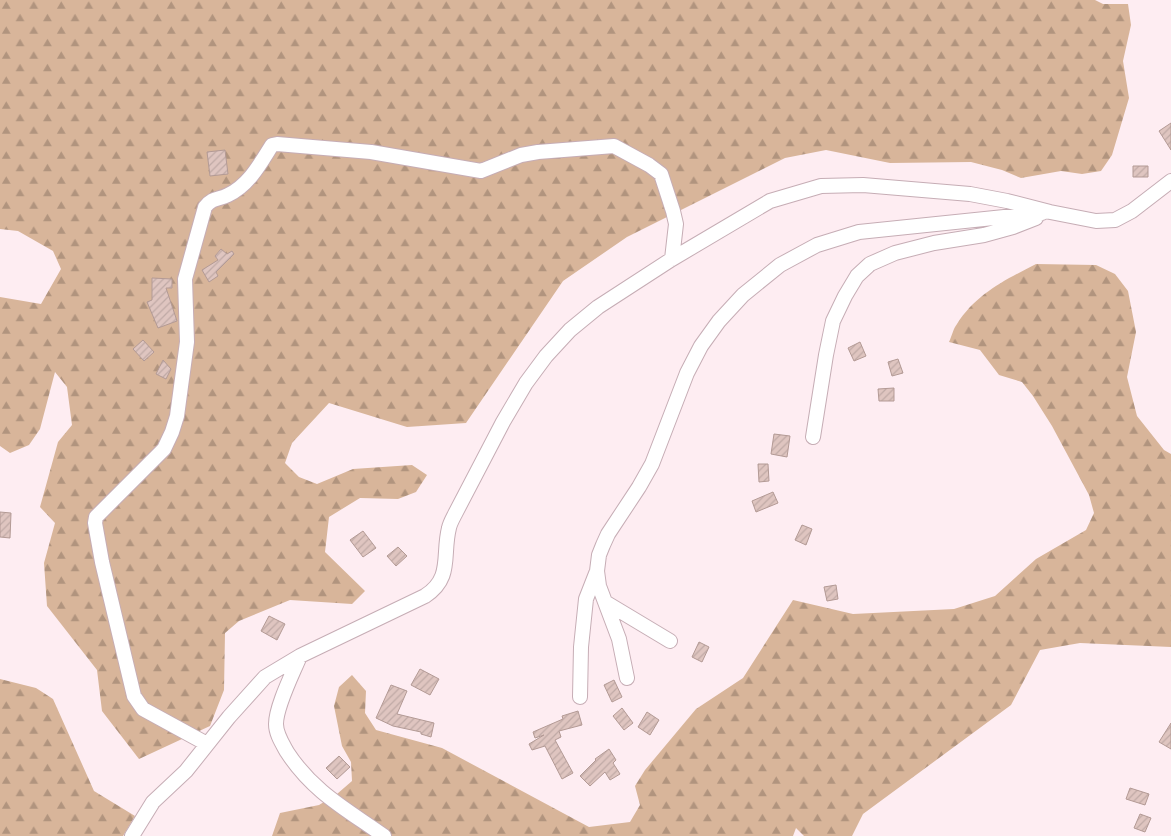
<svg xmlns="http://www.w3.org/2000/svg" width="1171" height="836" font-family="Barlow,sans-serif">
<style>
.forest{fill:url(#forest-firs)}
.building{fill:url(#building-hatch);stroke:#b39a95}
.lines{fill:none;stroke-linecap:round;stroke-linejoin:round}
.minor-casing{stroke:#c6adb5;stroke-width:16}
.minor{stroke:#fff;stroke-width:14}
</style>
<defs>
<pattern id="forest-firs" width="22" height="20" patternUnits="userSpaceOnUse" patternTransform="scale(1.25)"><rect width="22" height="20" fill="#d8b59a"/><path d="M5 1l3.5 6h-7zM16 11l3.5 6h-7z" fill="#b1947e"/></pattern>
<pattern id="building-hatch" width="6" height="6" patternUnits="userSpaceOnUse" patternTransform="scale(1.25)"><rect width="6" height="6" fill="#dfc5c0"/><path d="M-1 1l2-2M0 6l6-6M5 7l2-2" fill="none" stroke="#c0aaa6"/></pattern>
</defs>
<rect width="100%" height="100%" fill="#feedf2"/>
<!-- forest -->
<path class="forest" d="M0 0H1095L1103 4H1128L1131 25 1123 61 1129 98 1112 155 1101 171 1082 174 1061 171 1021 178 1002 170 971 162 890 163 826 150 785 158 627 237 563 281 466 423 407 427 329 403 292 443 285 463 299 477 317 484 353 469 412 465 427 475 416 492 398 499 360 498 329 517 325 552 365 591 352 604 290 600 239 621 225 633 224 690 210 726 139 759 102 711 97 670 47 606 44 563 55 523 40 507 58 442 72 425 67 387 55 372 40 429 29 445 10 453 0 446V297L41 304 61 269 53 251 18 231 0 229Z
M1036 264 1096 265 1115 274 1128 291 1136 332 1127 377 1137 416 1164 450 1171 454V647L1080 643 1040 650 1011 705 863 814 852 836H804L796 828 793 836H272L280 813 319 805 337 794 352 781 351 762 342 746 334 706 339 687 352 675 366 691 365 713 376 730 442 748 589 827 630 822 640 805 635 786 645 770 696 709 743 678 793 600 853 614 954 609 995 596 1036 559 1086 530 1094 513 1089 495 1052 426 1033 396 1022 382 999 375 980 350 949 342C952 336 953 329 957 324 976 294 1005 280 1036 264Z
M0 679 36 688 53 699 94 791 135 816 123 836H0Z"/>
<!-- building -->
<path class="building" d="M1171 123V150L1159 131Z
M225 150 228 174 210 176 207 152Z
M1133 166H1148V177H1133Z
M221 249 227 254 232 251 234 254 216 272 218 276 209 282 202 270 218 260 215 256Z
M152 278 172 279V288H166L177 321 158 328 147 302 152 300Z
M143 340 154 352 144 361 133 349Z
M860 342 866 356 854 361 848 348Z
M898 359 903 373 892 376 888 362Z
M163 360 171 369 166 379 156 374Z
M894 388V401H879L878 389Z
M774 434 790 436 787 457 771 454Z
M758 464H768L769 481 759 482Z
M773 492 778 503 756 512 752 501Z
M0 512 11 513 10 538 0 537Z
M802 525 812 529 806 545 795 540Z
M363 531 376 548 363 557 350 540Z
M398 547 407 556 396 566 387 556Z
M836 585 838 599 827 601 824 587Z
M269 616 285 624 277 640 261 631Z
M699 642 709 647 702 662 692 657Z
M420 669 439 679 430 695 411 685Z
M614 680 622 697 612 702 604 685Z
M391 685 407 691 397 714 434 723 431 737 421 734V732L393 726 376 718Z
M622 708 633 723 624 730 613 716Z
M578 711 582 725 559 731 561 737 555 740 573 773 562 779 545 746 532 750 529 744 544 735 535 738 533 732 563 719 562 716Z
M647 712 659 720 650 735 638 727Z
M1171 723V749L1159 742Z
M609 749 616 760 613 763 620 774 610 780 605 772 590 786 580 776 596 760 595 759Z
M339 756 350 767 337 779 326 768Z
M1130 788 1149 794 1145 805 1126 799Z
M1140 814 1151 818 1145 832 1134 828Z"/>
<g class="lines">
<defs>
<path id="minor" d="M813 437 826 355 833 321 845 296 857 276 870 264 895 253 934 243 984 235 1013 227 1036 218
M597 571 599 586 619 639 627 678
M605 602 670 641
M300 656C293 673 276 706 276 724 276 734 282 743 287 752 313 792 346 809 384 836
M580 697 581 647 586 599 597 571 599 555 603 545 608 534 639 487 652 464 687 373 701 346 719 321 743 295 780 265 817 245 859 232 1042 213
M207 744 143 709 134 696 102 562 95 523 96 517 164 449 172 432 177 416 187 342 185 279 205 207C213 197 218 200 228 195 249 185 260 164 272 145L277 144 371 152 481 171 521 155 538 152 614 146 649 165 661 174 673 211 676 224 672 259
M132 836 153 802 186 771 229 717 265 677 300 656 425 596C453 578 442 555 449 528 450 523 453 518 455 514L503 422 526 383 546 356 570 330 598 307 672 259 770 201 821 186 863 185 970 194 1007 201 1050 212 1096 221 1115 220 1132 211 1171 181"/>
</defs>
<!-- minor casing -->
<use href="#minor" class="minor-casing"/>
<!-- minor -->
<use href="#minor" class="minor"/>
</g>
</svg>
